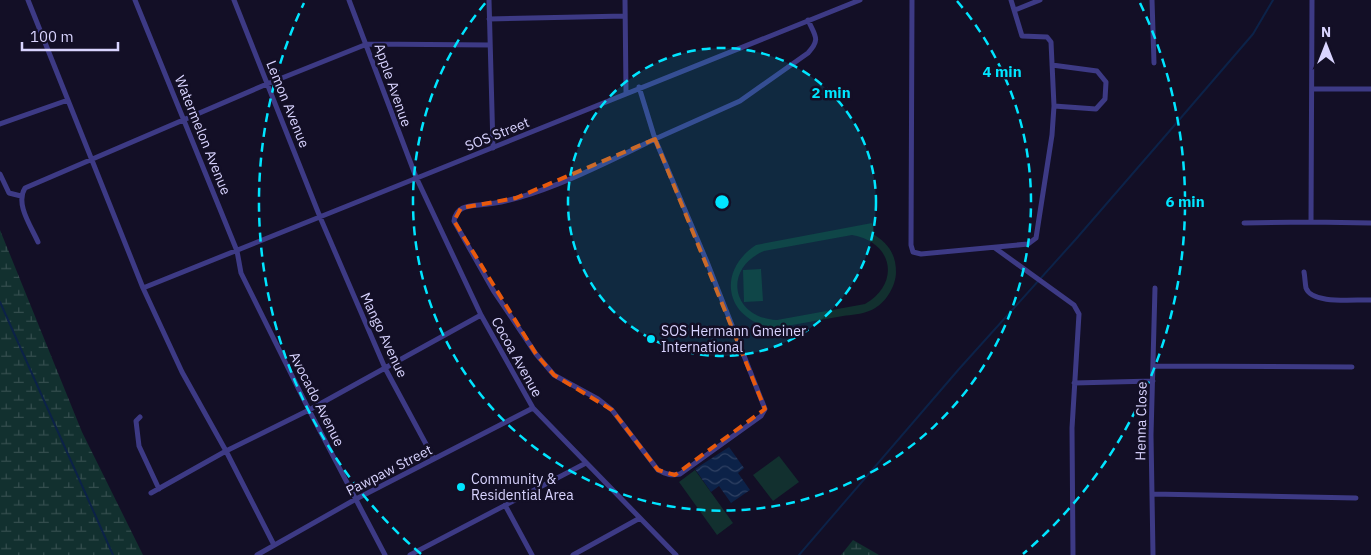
<svg xmlns="http://www.w3.org/2000/svg" width="1371" height="555" font-family="'IBM Plex Sans',sans-serif">
<style>
.green{fill:#12302f;fill-rule:evenodd}
.wetland{fill:url(#wetland-marsh)}
.water{fill:url(#water-waves)}
.lines{fill:none;stroke-linecap:round;stroke-linejoin:round}
.stream{stroke:#0c2248;stroke-width:2}
.street{stroke:#3d3a85;stroke-width:5}
.marked{fill:none;stroke:#e8590c;stroke-width:4;stroke-dasharray:10 6;stroke-linejoin:round}
.ring{fill:none;stroke:#00e5ff;stroke-width:2.5;stroke-dasharray:9 6}
.poi-dot{fill:#00e5ff;stroke:#130f26;stroke-width:2}
.labels{text-anchor:middle;dominant-baseline:central;stroke-width:5;stroke-linejoin:round;paint-order:stroke}
.street-label{font-size:14px;fill:#d9d4ff;stroke:#130f26}
.poi-label{font-size:14px;fill:#d9d4ff;stroke:#130f26;text-anchor:start}
.centre{fill:#00e5ff;stroke:#130f26;stroke-width:2.5}
.ring-label{font-size:15px;text-anchor:middle;font-weight:bold;fill:#00e5ff;stroke:#130f26;stroke-width:5;stroke-linejoin:round;paint-order:stroke}
</style>
<defs>
<pattern id="wetland-marsh" width="20" height="14" patternUnits="userSpaceOnUse" patternTransform="scale(1.25)"><rect width="20" height="14" fill="#12302f"/><path d="M1 5h8M5 5V1M11 12h8M15 12V8" fill="none" stroke="#344d4e"/></pattern>
<pattern id="water-waves" width="16" height="10" patternUnits="userSpaceOnUse" patternTransform="scale(1.25)"><rect width="16" height="10" fill="#0c2248"/><path d="M0 5q4-4 8 0t8 0" fill="none" stroke="#2f4163"/></pattern>
</defs>
<rect width="100%" height="100%" fill="#130f26"/>
<!-- green -->
<path class="green" d="M872 223 874 232 871 233C887 242 896 253 896 272 896 287 884 306 869 311 862 314 851 315 843 316 820 320 798 324 775 328 726 321 715 272 756 245ZM852 235C893 242 901 283 865 304L777 320C732 318 722 269 764 251Z
M761 269 763 301 744 302 743 270Z
M779 456 799 482 773 501 753 475Z
M695 470 733 523 717 535 679 482Z"/>
<!-- wetland -->
<path class="wetland" d="M0 230 82 432 143 555H0Z
M853 540 879 555H841Z"/>
<!-- water -->
<path class="water" d="M729 447 744 468 738 473 750 490 731 503 719 486 711 492 695 469Z"/>
<g class="lines">
<!-- stream -->
<path class="stream" d="M0 302 113 555
M799 555 959 369 1076 239 1173 127 1253 34 1273 0"/>
<!-- street -->
<path class="street" d="M28 0 143 288 182 372 226 451 309 410 481 315
M135 0 237 251 241 273 309 410 385 555
M234 0 320 217 385 368 434 459
M349 0 416 177 481 315 533 408 676 555
M489 0 493 148
M625 0 626 92
M912 0 911 245 913 252 921 254 1028 244 1036 238 1052 135 1054 106 1051 42 1047 37 1022 36 1011 0
M1152 0 1154 63
M1312 0 1311 222 1371 223
M1015 10 1040 0
M489 19 625 16
M1052 65 1097 71 1106 82 1105 99 1096 109 1054 106
M639 87 655 139 740 101 808 53C821 39 815 36 808 20
M1312 89H1371
M0 124 68 100
M655 139 707 262 765 409 761 416 680 474C671 476 666 474 658 470L612 410 598 399 554 375 536 354 493 290 454 221C456 207 467 206 479 205 532 202 607 162 655 139Z
M0 174 9 193 21 196
M1244 223 1311 222
M38 242C31 226 15 204 25 188L267 84 367 44 490 45
M995 248 1074 305 1079 314 1072 428 1073 555
M1304 272C1305 277 1305 283 1306 288 1312 305 1356 299 1371 300
M143 288 860 0
M1153 366 1352 367
M1074 383 1153 381
M140 417 136 421 139 446 159 489
M151 493 226 451 274 545
M1152 494 1356 498
M505 505 532 555
M257 555 356 499 533 408
M410 555 586 463
M573 555 640 518
M1153 555 1151 435 1155 288"/>
</g>
<!-- marked area -->
<path class="marked" d="M655 139 765 409 675 475 658 470 612 410 554 375 536 354 454 221 461 208 516 198Z"/>
<!-- distance rings -->
<circle cx="722" cy="202" r="154" fill="#00e5ff" fill-opacity=".12"/>
<g class="ring">
<circle cx="722" cy="202" r="154"/>
<path d="M957 1A309 309 0 1 1 487 1"/>
<path d="M421 554A463 463 0 0 1 304 3M1140 3A463 463 0 0 1 1023 554"/>
</g>
<!-- markers -->
<g class="poi-dot">
<circle cx="651" cy="339" r="5"/>
<circle cx="461" cy="487" r="5"/>
</g>
<g class="labels">
<!-- street labels -->
<g class="street-label">
<text transform="translate(393 85) rotate(71)">Apple Avenue</text>
<text transform="translate(288 104) rotate(68)">Lemon Avenue</text>
<text transform="translate(497 134) rotate(-22)">SOS Street</text>
<text transform="translate(203 135) rotate(68)">Watermelon Avenue</text>
<text transform="translate(384 335) rotate(65)">Mango Avenue</text>
<text transform="translate(517 357) rotate(61)">Cocoa Avenue</text>
<text transform="translate(317 399) rotate(63)">Avocado Avenue</text>
<text transform="translate(1141 421) rotate(-89)">Henna Close</text>
<text transform="translate(389 470) rotate(-27)">Pawpaw Street</text>
</g>
<!-- poi labels -->
<g class="poi-label">
<text x="661" y="331">SOS Hermann Gmeiner<tspan x="661" dy="16">International</tspan></text>
<text x="471" y="479">Community &amp;<tspan x="471" dy="16">Residential Area</tspan></text>
</g>
</g>
<circle cx="722" cy="202" r="8" class="centre"/>
<g class="ring-label">
<text x="1002" y="77">4 min</text>
<text x="831" y="98">2 min</text>
<text x="1185" y="207">6 min</text>
</g>
<!-- north arrow -->
<g transform="translate(1326 45)" stroke="#130f26" stroke-width="4" paint-order="stroke">
<path d="M0-4L9 19L0 12L-9 19Z" fill="#d9d4ff"/>
<text y="-8" font-size="14" font-weight="bold" text-anchor="middle" fill="#d9d4ff">N</text>
</g>
<!-- scale -->
<path d="M22 42v8h96v-8" fill="none" stroke="#d9d4ff" stroke-width="2.5"/>
<text x="30" y="42" font-size="15" fill="#d9d4ff" stroke="#130f26" stroke-width="4" paint-order="stroke">100 m</text>
</svg>
